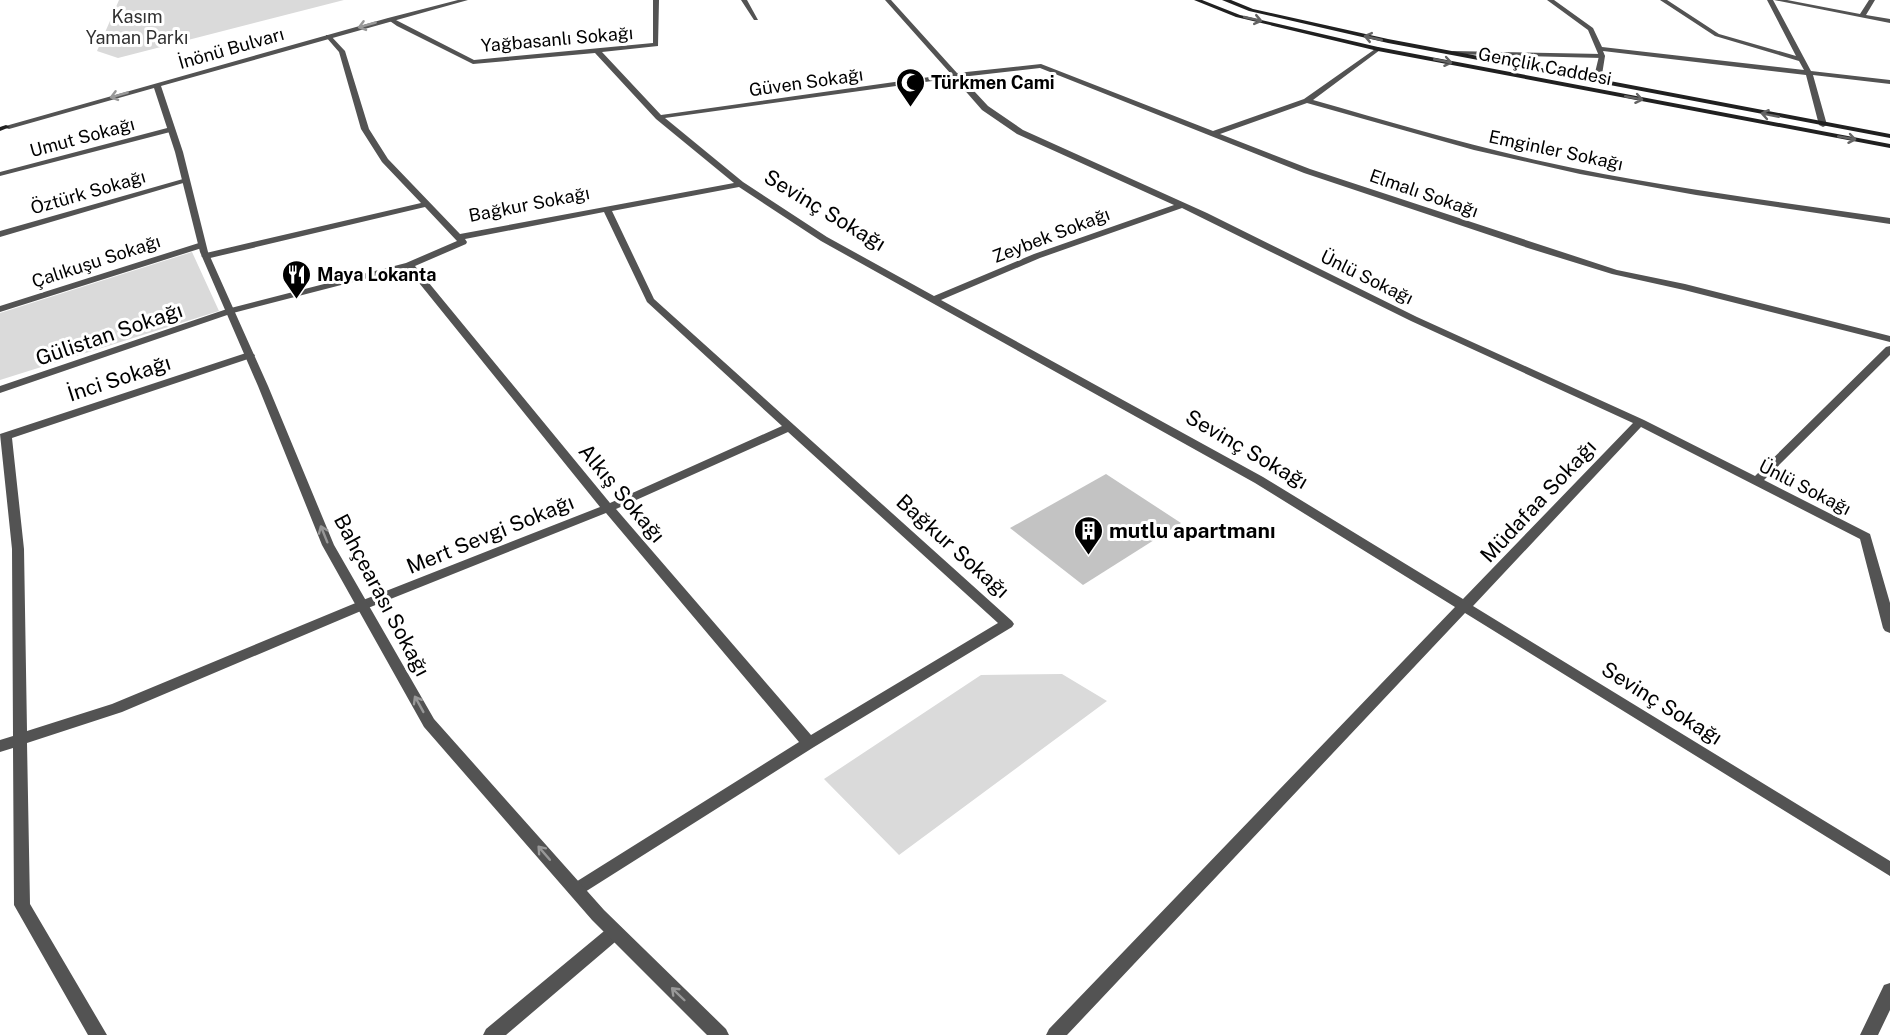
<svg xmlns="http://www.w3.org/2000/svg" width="1890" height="1035" font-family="'Public Sans',sans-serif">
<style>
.green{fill:#dadada}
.building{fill:#c3c3c3}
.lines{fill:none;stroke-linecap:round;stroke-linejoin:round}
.minor{fill:#535353;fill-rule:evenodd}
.tertiary{fill:#535353;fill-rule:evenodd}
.secondary{fill:#202020;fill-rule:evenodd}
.oneway{stroke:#636363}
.oneway2{stroke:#989898}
.labels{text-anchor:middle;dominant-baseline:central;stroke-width:6;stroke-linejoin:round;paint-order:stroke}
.far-park-label{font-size:18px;fill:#313131;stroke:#fff}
.far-street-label{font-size:18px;fill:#000;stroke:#fff}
.far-poi-label{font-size:18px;font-weight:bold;fill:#000;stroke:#fff;text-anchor:start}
.street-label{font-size:21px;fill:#000;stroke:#fff}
.poi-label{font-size:21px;font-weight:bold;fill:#000;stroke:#fff;text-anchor:start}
</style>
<rect width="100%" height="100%" fill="#fff"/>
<!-- green -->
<path class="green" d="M119 0H344L118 58 97 51Z
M192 252 219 311 0 380V313Z
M1062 674 1107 701 899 855 824 779 981 675Z"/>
<!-- building -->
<path class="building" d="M1106 474 1181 523 1083 585 1010 528Z"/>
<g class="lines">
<!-- minor -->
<path class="minor" d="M653 0H659L658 46 602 52 661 115 951 74 885 0H891L957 73 1041 64 1213 131 1304 99 1378 47 1380 48V50L1313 100C1390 122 1467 145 1545 162 1659 187 1775 201 1890 218V224L1696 195 1580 174 1474 150 1307 103 1220 134 1310 169 1617 270 1685 284 1890 336V342L1684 290 1612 274 1531 249 1304 173 1040 68 961 77 988 106 1023 130 1207 213 1417 317 1644 420 1755 476 1886 347 1890 346V355L1764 480 1870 534 1890 603V633L1885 631 1883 628 1860 539 1641 427 1473 606 1890 861V876L1465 613 1067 1035H1046L1049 1029 1455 607 1255 483 821 241 739 187 612 211 654 299 1012 621 1014 624 1012 627 814 747 577 897 571 895 569 890 571 885 799 742 606 513 368 608 122 712 27 743 30 904 107 1035H88L14 905 13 748 0 752V740L13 736 12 549 0 434 246 353 250 352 255 355 254 357 12 438 24 549 27 731 112 704 358 602 600 507 407 268 233 313 0 393V386L227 309 406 263 457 241 425 207 206 259 201 256 206 253 421 203 382 162 361 129 339 52 326 37V35H330L345 51 369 129 388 159 460 234 734 183 656 119 595 53 473 64 397 26 387 19 392 18 474 60 653 43ZM954 78 982 110 1017 134 1174 205 1034 254 934 296 827 237 743 182 665 118ZM1182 208 1411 321 1633 423 1463 599 1263 477 941 300 1040 258ZM604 212 647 302 782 426 610 503 415 266 466 244 467 242 465 239ZM788 432 998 623 811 735 616 509Z
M741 0H747L758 20H754Z
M1547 0H1554L1593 28 1602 47 1804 70 1799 61 1715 36 1660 0H1667L1719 34 1796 56 1767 0H1773L1811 71 1890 80V84L1813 75 1827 125 1823 127 1819 125 1806 75 1603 51 1605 56 1601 81 1597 83 1593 81 1599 56 1588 30Z
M1774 0H1787L1860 14 1869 0H1875L1866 15 1890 19V23Z
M171 127H174V131L0 176V172Z
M183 179 190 181 0 237V231Z
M202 242 206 245 205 247 0 312V306Z
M615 924 621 927 623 932 621 937 506 1035H483L486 1029 609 927Z
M1890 983V1010L1878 1035H1860L1884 985Z"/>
<!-- tertiary -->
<path class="tertiary" d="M458 0H468L161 86 183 152 208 252 268 386 334 545 434 719 604 910 726 1029 729 1035H707L592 920 424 727 322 545 258 386 200 252 175 152 154 88 9 129 2 127 388 18Z
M1453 51 1602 54 1605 56 1602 58 1451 54V52Z"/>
<!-- secondary -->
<path class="secondary" d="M1194 0H1202L1240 15 1378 47 1890 144V148L1378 51 1236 17Z
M1222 0H1231L1253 9 1388 39 1890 134V138L1388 43 1249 11Z
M6 125 10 127 0 131V127Z"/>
</g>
<!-- one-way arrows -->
<defs><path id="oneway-shaft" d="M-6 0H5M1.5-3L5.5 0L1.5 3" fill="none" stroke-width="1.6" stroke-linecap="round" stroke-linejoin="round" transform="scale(1.5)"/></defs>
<g class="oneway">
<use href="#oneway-shaft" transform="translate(1253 19) rotate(13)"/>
<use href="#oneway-shaft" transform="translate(1373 38) rotate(-167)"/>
<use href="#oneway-shaft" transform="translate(1443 61) rotate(11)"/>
<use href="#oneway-shaft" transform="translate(1634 98) rotate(11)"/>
<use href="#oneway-shaft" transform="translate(1770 115) rotate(-169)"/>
<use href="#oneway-shaft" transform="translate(1847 138) rotate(10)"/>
</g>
<g class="oneway2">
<use href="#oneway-shaft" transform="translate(367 25) rotate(164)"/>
<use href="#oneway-shaft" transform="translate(119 95) rotate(164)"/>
<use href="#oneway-shaft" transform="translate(324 534) rotate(-112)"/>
<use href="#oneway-shaft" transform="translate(419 704) rotate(-119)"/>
<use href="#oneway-shaft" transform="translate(544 853) rotate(-131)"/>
<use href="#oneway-shaft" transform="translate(678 994) rotate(-136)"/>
</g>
<!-- icons -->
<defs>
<symbol id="mosque-pin" viewBox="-11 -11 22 30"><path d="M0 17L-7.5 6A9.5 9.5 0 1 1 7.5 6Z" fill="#000" stroke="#fff"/><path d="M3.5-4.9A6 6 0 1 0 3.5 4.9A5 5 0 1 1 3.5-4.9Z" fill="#fff"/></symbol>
<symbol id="restaurant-pin" viewBox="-11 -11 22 30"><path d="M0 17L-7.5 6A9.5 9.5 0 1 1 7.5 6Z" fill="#000" stroke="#fff"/><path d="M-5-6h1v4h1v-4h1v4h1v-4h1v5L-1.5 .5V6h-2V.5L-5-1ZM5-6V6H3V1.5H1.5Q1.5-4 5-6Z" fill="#fff"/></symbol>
<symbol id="building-pin" viewBox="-11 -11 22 30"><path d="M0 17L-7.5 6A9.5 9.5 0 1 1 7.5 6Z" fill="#000" stroke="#fff"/><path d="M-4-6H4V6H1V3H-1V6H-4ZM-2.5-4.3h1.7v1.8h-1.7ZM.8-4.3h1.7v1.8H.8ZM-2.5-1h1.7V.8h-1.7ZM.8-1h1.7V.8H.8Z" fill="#fff"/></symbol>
</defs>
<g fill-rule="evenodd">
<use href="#mosque-pin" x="894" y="66" width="33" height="45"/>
<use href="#restaurant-pin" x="280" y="258" width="33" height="45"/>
<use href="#building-pin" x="1072" y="514" width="33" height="45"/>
</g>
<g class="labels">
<!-- far-park labels -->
<g class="far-park-label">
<text x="137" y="16">Kasım<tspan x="137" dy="21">Yaman Parkı</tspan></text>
</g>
<!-- far-street labels -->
<g class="far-street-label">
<text transform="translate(557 39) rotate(-5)">Yağbasanlı Sokağı</text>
<text transform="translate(231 48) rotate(-16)">İnönü Bulvarı</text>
<text transform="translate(1545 66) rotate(11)">Gençlik Caddesi</text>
<text transform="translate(806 82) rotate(-8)">Güven Sokağı</text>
<text transform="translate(82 137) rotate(-15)">Umut Sokağı</text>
<text transform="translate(1556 150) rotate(12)">Emginler Sokağı</text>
<text transform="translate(88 192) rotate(-16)">Öztürk Sokağı</text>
<text transform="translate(1424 193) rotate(19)">Elmalı Sokağı</text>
<text transform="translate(529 204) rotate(-11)">Bağkur Sokağı</text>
<text transform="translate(1051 235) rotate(-21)">Zeybek Sokağı</text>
<text transform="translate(96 261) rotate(-18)">Çalıkuşu Sokağı</text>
<text transform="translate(1367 277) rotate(26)">Ünlü Sokağı</text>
<text transform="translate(1805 487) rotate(27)">Ünlü Sokağı</text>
</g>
<!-- far-poi labels -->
<g class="far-poi-label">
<text x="931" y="82">Türkmen Cami</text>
<text x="317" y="274">Maya Lokanta</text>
</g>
<!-- street labels -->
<g class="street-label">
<text transform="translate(825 210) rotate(31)">Sevinç Sokağı</text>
<text transform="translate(109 334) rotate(-19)">Gülistan Sokağı</text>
<text transform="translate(119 378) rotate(-18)">İnci Sokağı</text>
<text transform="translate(1247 449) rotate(30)">Sevinç Sokağı</text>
<text transform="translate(622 493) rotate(50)">Alkış Sokağı</text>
<text transform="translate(1538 501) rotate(-47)">Müdafaa Sokağı</text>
<text transform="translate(490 534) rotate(-22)">Mert Sevgi Sokağı</text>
<text transform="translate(953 546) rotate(42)">Bağkur Sokağı</text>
<text transform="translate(382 595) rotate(62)">Bahçearası Sokağı</text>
<text transform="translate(1662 703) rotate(32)">Sevinç Sokağı</text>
</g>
<!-- poi labels -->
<g class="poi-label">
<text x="1109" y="530">mutlu apartmanı</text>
</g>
</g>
</svg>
